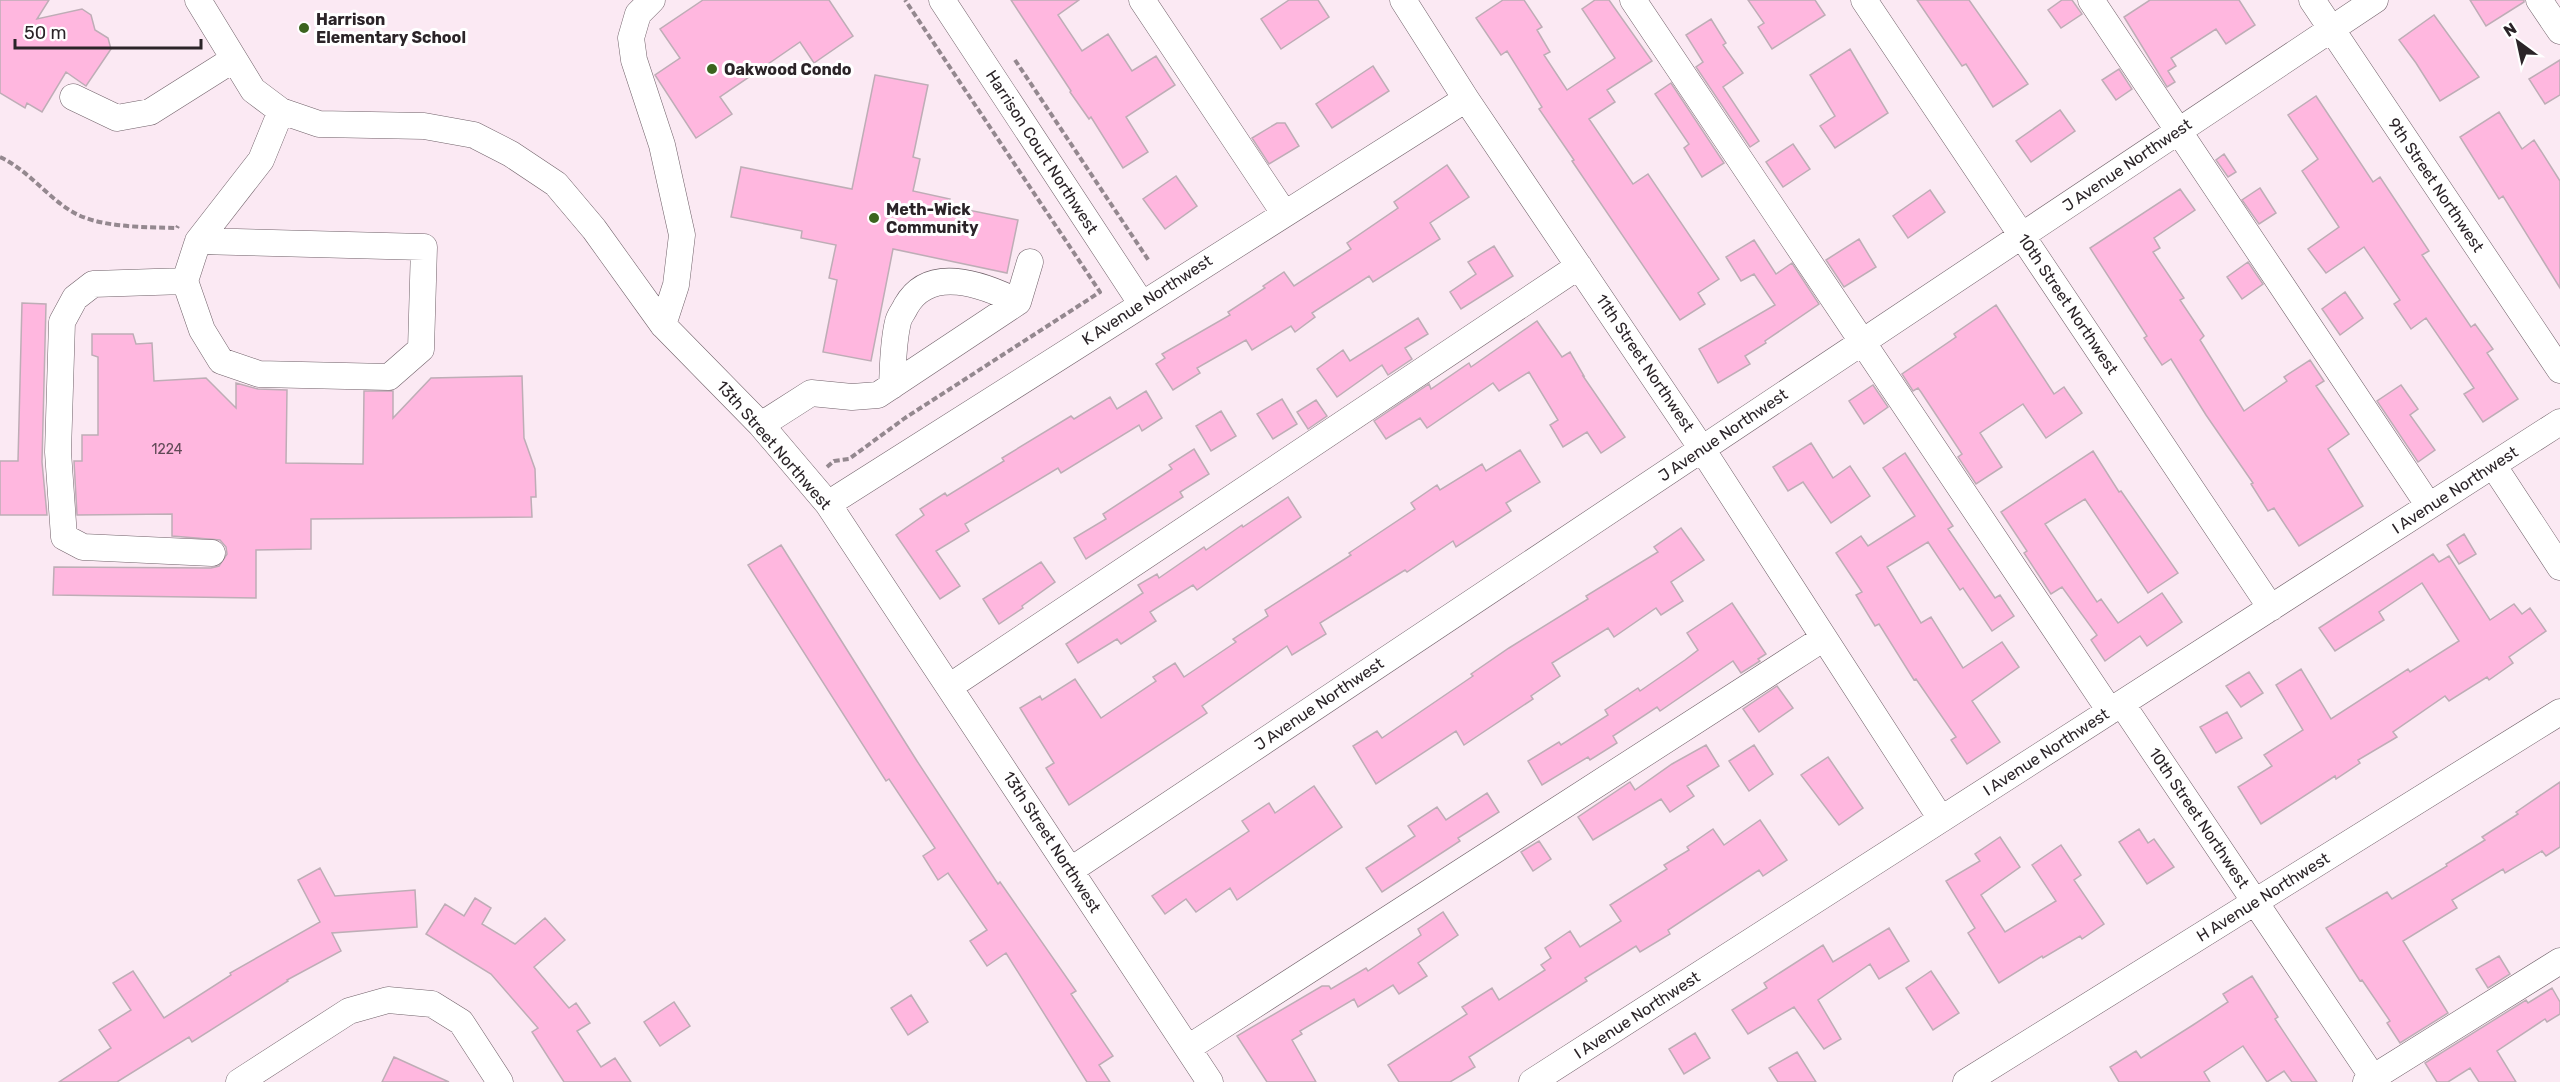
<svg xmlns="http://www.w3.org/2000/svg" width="2560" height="1082" font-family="Rubik,sans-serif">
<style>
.building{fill:#ffb7df;stroke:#beadb6;stroke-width:1.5}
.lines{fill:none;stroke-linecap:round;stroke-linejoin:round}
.minor-casing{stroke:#706169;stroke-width:27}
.path{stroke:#94888f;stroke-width:4;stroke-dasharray:6 3;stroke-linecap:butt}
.minor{stroke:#fff;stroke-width:26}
.poi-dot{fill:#3c641f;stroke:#fff;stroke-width:2}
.labels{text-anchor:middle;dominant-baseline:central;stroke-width:6;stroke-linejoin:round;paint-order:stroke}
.number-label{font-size:14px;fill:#604956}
.poi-label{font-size:16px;font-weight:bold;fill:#2b2428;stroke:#fff;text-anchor:start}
.street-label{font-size:16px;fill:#2b2428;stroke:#fff}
</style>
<rect width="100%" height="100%" fill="#fbe9f3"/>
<!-- building -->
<path class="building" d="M0 0H49L37 19 82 9 91 15 95 30 108 38 111 49 86 86 66 72 42 112 27 103 25 108 0 93Z
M703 0H829L853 36 814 63 800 42 720 97 732 114 696 138 655 75 680 58 660 29Z
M1011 0H1079L1058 15 1082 51 1108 34 1132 71 1156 56 1175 85 1126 117 1148 152 1123 168 1091 117 1089 119 1070 92 1071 91Z
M1289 0H1318L1329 17 1281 49 1261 19Z
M1503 0H1524L1542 27 1537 30 1550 52 1544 55 1567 90 1615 58 1582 9 1595 0H1609L1652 61 1607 90 1615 102 1589 119 1633 184 1648 174 1719 279 1698 293 1705 304 1680 320 1572 161 1574 160 1539 109 1542 107 1507 51 1501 55 1476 18Z
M1748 0H1815L1825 15 1772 49 1758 27 1764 23Z
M1917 0H1969L2028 84 1993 107 1966 64 1962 66Z
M2062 0H2072L2082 14 2061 28 2048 10Z
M2150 0H2239L2255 25 2226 44 2216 29 2171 58 2176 66 2168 71 2175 82 2167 87 2124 17Z
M2470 0H2524V2L2486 26Z
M2434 15 2479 77 2440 101 2416 63 2399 40Z
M1711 19 1726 43 1723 45 1743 73 1723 87 1759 141 1750 147 1696 67 1703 62 1686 35Z
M1850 49 1888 113 1835 148 1820 126 1835 116 1810 75Z
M2560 60V95L2545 104 2529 79Z
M1373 66 1389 91 1332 128 1316 104Z
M2119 69 2132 89 2116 100 2102 80Z
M875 75 928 85 913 157 920 159 913 191 950 199 948 206 1018 220 1007 273 893 249 871 361 823 352 837 280 829 278 836 245 801 238 802 231 731 217 741 167 852 189Z
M1671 83 1724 163 1702 177 1684 148 1689 144 1655 94Z
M2316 96 2373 182 2380 177 2429 251 2422 255 2471 327 2475 324 2493 349 2487 353 2518 399 2483 422 2464 394 2474 388 2426 318 2411 329 2394 304 2400 300 2364 247 2326 273 2308 249 2339 227 2302 171 2318 159 2288 115Z
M2060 110 2075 131 2031 162 2016 141Z
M2499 112 2522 149 2534 140 2560 181V288L2503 196 2499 199 2460 137Z
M1277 123H1285L1299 146 1269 164 1252 138Z
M1793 144 1810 169 1783 187 1766 162Z
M2224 154 2236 172 2228 177 2216 160Z
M1447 165 1469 197 1430 223 1440 239 1373 282 1369 276 1312 313 1315 317 1295 332 1291 326 1252 350 1246 340 1197 368 1200 373 1173 390 1156 364 1165 358 1162 354 1230 315 1228 312 1265 288 1263 286 1284 272 1294 286 1351 249 1347 243 1398 208 1394 202Z
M1176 176 1197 206 1165 229 1143 199Z
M2260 188 2276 213 2259 224 2242 200Z
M2180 189 2195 210 2154 238 2160 248 2153 252 2184 298 2180 300 2204 336 2200 340 2244 411 2287 381 2284 377 2310 360 2324 381 2316 386 2349 434 2328 449 2363 506 2299 546 2274 508 2268 511 2251 484 2253 483 2206 415 2171 359 2162 365 2144 338 2147 336 2090 248Z
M1930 190 1945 212 1908 238 1893 216Z
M1859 239 1876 267 1844 287 1826 260Z
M1754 240 1776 274 1792 263 1819 304 1765 341 1766 343 1745 356 1750 364 1718 383 1699 349 1775 305 1754 274 1741 281 1726 257Z
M1494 246 1513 276 1461 309 1450 292 1476 274 1468 262Z
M2248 262 2263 284 2242 299 2227 277Z
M2345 292 2363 318 2340 335 2322 309Z
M22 303 46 304 42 462 47 515H0V461H18Z
M1996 305 2054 394 2064 387 2082 413 2046 438 2023 404 1980 433 2002 467 1976 484 1958 457 1962 454 1921 392 1918 388 1913 391 1902 374 1956 337 1954 334Z
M1418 318 1428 334 1405 348 1412 359 1388 375 1382 365 1337 397 1317 369 1343 350 1350 361Z
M1537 321 1562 357 1570 352 1584 376H1583L1625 437 1601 453 1587 432 1563 447 1550 425 1558 420 1529 372 1499 391 1493 383 1427 428 1420 418 1386 439 1374 421 1429 384 1431 389 1469 363 1471 367Z
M92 334H133L136 344 152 343 154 381 206 378 236 408V383L258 389 287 390 286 463 363 464 364 391H393V418L431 378 522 376 524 438 535 469 536 497H531L532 517 311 519V549L256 550V598L53 595 54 567 211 568 219 566 227 554 226 547 220 540 172 536V514L77 515 74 461H82V435H98V357L92 355Z
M1873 385 1888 407 1864 424 1849 401Z
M2401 385 2418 409 2410 415 2435 450 2418 462 2377 401Z
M1146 391 1162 418 1142 431 1139 425 1061 473 1058 468 965 524 969 531 936 551 960 586 940 599 896 535 924 515 920 509 945 493 947 496 1004 461 1002 458 1071 416 1074 419 1110 397 1117 409Z
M1282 399 1297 424 1273 439 1257 414Z
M1316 400 1327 416 1308 429 1297 412Z
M1221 411 1236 436 1211 451 1196 426Z
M1811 443 1833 478 1850 466 1870 496 1831 523 1803 482 1788 491 1773 467Z
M1194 449 1209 474 1180 492 1183 497 1086 559 1074 538 1106 519 1103 514 1172 469 1169 465Z
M1520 450 1540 482 1506 503 1511 511 1456 547 1453 541 1407 572 1405 570 1320 623 1326 634 1292 655 1287 646 1202 706 1207 713 1069 805 1046 768 1054 763 1020 708 1040 696 1042 700 1075 679 1101 718 1156 681 1153 677 1175 663 1184 677 1236 642 1233 639 1268 616 1265 610 1351 555 1349 553 1415 509 1411 503 1437 485 1440 490 1482 464 1486 471Z
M2093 451 2119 492 2121 491 2178 573 2148 593 2085 499 2045 524 2097 602 2101 599 2118 623 2162 593 2182 622 2147 646 2140 636 2105 661 2091 640 2097 635 2062 587 2051 594 2024 553 2027 551 2001 512Z
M1905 453 1953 526 1948 529 1995 598 2000 595 2014 616 1992 631 1963 588 1960 590 1928 542 1887 567 1921 623 1931 617 1963 668 2002 642 2019 667 1972 701 2000 742 1967 764 1951 740 1956 737 1916 679 1914 680 1879 624 1875 626 1856 595 1862 592 1836 553 1861 536 1868 546 1915 516 1883 468Z
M1288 497 1301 517 1197 590 1193 585 1150 612 1156 621 1121 644 1117 639 1078 663 1066 644 1143 593 1138 585 1157 574 1159 578 1204 547 1206 550 1242 525 1243 527Z
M1681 528 1704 560 1671 582 1683 601 1661 615 1656 608 1614 637 1608 628 1552 663 1560 676 1531 696 1533 699 1464 745 1456 731 1376 784 1353 746 1377 731 1382 738 1473 676 1471 674 1509 648 1588 599 1586 596 1658 552 1654 547Z
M2464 534 2476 554 2459 564 2447 545Z
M781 545 917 761 998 884 1000 882 1076 991 1071 994 1113 1056 1099 1065 1110 1082H1087L1006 953 987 966 970 941 987 930 948 873 938 880 923 856 935 848 889 779 886 781 748 565Z
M2433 554 2439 562 2449 556 2490 620 2514 604 2522 614 2530 608 2546 631 2509 657 2513 663 2489 680 2487 677 2449 701 2445 696 2393 732 2397 737 2358 760 2360 763 2336 779 2335 776 2261 824 2238 787 2272 766 2264 755 2303 730 2276 685 2301 669 2331 719 2408 669 2410 672 2459 641 2422 583 2379 612 2384 620 2335 651 2319 628Z
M1041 562 1055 582 1022 606 1023 608 999 624 983 599Z
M1732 603 1766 654 1758 659 1760 661 1741 673 1733 661 1660 711 1657 707 1613 736 1617 743 1590 760 1588 757 1542 785 1528 761 1559 742 1561 745 1608 715 1605 710 1638 688 1640 691 1685 660 1698 650 1687 633Z
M2249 672 2263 693 2241 707 2226 686Z
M1777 686 1793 708 1759 732 1743 709Z
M2227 712 2242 738 2216 753 2200 727Z
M1706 745 1719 766 1687 786 1694 796 1670 812 1661 799 1593 840 1578 817 1630 782 1635 790 1672 764Z
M1754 745 1773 774 1749 791 1729 761Z
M1828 757 1863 808 1839 825 1801 775Z
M2560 782V847L2546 856 2542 851 2505 873 2503 869 2452 900 2457 908 2403 941 2448 1013 2400 1043 2387 1023 2390 1021 2362 980 2360 981 2326 928 2387 892 2392 899 2447 866 2446 864 2485 840 2482 837 2518 814 2516 812Z
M1314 786 1342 827 1237 900 1230 888 1196 912 1186 899 1165 914 1152 896 1249 831 1242 821 1269 803 1275 813Z
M1487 793 1499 812 1458 838 1460 841 1382 892 1366 868 1415 836 1408 826 1437 807 1446 820Z
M1760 820 1787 860 1763 876 1759 870 1668 930 1670 934 1640 952 1636 946 1585 978 1587 981 1469 1057 1475 1067 1450 1082H1399L1388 1065 1467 1014 1462 1007 1492 988 1499 1000 1545 970 1541 965 1551 958 1545 948 1570 931 1580 947 1621 921 1610 905 1667 869 1664 865 1689 850 1687 847 1713 829 1724 845Z
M2139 829 2148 843 2154 839 2174 867 2147 884 2119 842Z
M2000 837 2020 867 1981 895 2005 932 2056 901 2032 865 2061 845 2081 875 2074 880 2104 924 2082 939 2080 936 2043 958 2042 956 1999 983 1968 933 1975 928 1946 881 1980 861 1975 854Z
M1539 841 1551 859 1533 871 1521 852Z
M320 868 335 896 415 890 417 927 332 933 341 951 287 980 288 981 192 1042 189 1037 117 1082H59L111 1048 99 1030 131 1010 113 983 133 971 164 1018 231 975 230 973 320 922 298 880Z
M475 898 491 908 482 924 515 944 545 918 565 940 534 967 569 1008 576 1003 590 1023 577 1031 601 1067 615 1058 631 1082H564L532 1032 538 1028 491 974 426 934 445 904 464 916Z
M1443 912 1458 935 1418 963 1427 976 1399 994 1393 985 1358 1007 1354 999 1300 1031 1302 1034 1292 1040 1316 1082H1267L1237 1036 1322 986H1329L1331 989 1366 968 1368 971 1421 935 1418 929Z
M1889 928 1909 961 1879 979 1870 964 1818 1000 1841 1039 1824 1049 1794 1007 1748 1034 1732 1010 1767 988 1764 983 1823 945 1833 962Z
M2499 956 2510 974 2488 988 2476 969Z
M1931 971 1959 1013 1933 1030 1906 988Z
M2252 976 2278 1017 2275 1019 2317 1082H2292L2284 1071 2267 1082 2243 1046 2204 1072 2210 1082H2119L2110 1067 2136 1051 2141 1058 2193 1025 2228 1002 2223 994Z
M2552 988 2560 1002V1014L2547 1022 2545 1019 2497 1051 2516 1082H2479L2470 1068 2448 1082H2437L2425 1063 2526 1000 2528 1003Z
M911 995 928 1022 908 1035 891 1008Z
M674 1002 690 1026 660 1046 644 1022Z
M1695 1033 1710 1058 1684 1074 1669 1049Z
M1797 1052 1816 1082H1778L1769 1068Z
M394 1057 449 1082H382Z"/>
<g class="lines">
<defs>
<path id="minor" d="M198 0 253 90 281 111 319 124 424 126 474 135 511 154 556 184 594 229 663 325 761 425 828 504 1210 1082
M652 0 638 14 631 38 634 60 662 145 682 235 676 285 663 325
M942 0 1141 303
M1142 0 1284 213
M1403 0 1466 99 1702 449 1941 819
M1633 0 2110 711
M1864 0 2271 608
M2091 0 2429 506
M2312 0 2560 370
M2539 0 2560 31
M73 97 117 118 150 112 234 59
M198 241 424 247 421 349 389 377 259 374 221 361 202 330 185 281 198 241 261 160 281 111
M185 281 93 284 75 298 62 322 58 452 64 537 83 547 212 553
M892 386C893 365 893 342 898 322 899 316 904 311 906 306 930 264 984 285 1018 302
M761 425 811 393 852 397 878 395 1018 302 1030 262
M2493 465 2560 567
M828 504 1466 99
M949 687 1579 266
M2122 704 2376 1082
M1071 870 2375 0
M1188 1048 1824 638
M239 1082 349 1011 388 1000 432 1004 461 1022 500 1082
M1532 1082 2560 422
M1966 1082 2560 712
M2366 1082 2560 961"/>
</defs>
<!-- minor casing -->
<use href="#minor" class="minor-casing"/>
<!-- path -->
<path class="path" d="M1015 60 1149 261
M0 157C28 170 45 195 71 211 98 228 145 227 177 228L178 226
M827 467 834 461 849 459 905 418 1100 292 905 0"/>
<!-- minor -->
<use href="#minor" class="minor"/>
</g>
<!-- markers -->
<g class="poi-dot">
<circle cx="304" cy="28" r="6"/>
<circle cx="712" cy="69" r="6"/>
<circle cx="874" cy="218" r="6"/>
</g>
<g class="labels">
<!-- number labels -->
<g class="number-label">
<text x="167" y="449">1224</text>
</g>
<!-- poi labels -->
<g class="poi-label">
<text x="316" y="19">Harrison<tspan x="316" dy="18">Elementary School</tspan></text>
<text x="724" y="69">Oakwood Condo</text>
<text x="886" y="209">Meth-Wick<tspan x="886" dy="18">Community</tspan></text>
</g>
<!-- street labels -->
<g class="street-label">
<text transform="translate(1042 152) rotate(57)">Harrison Court Northwest</text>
<text transform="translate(2127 165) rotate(-34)">J Avenue Northwest</text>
<text transform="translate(2436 185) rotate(56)">9th Street Northwest</text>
<text transform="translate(1147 300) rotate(-33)">K Avenue Northwest</text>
<text transform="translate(2068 304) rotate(56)">10th Street Northwest</text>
<text transform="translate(1645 363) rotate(56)">11th Street Northwest</text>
<text transform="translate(1723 435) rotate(-34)">J Avenue Northwest</text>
<text transform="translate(774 445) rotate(49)">13th Street Northwest</text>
<text transform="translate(2455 490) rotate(-33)">I Avenue Northwest</text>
<text transform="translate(1319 704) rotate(-34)">J Avenue Northwest</text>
<text transform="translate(2046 752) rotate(-33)">I Avenue Northwest</text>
<text transform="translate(2199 818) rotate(56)">10th Street Northwest</text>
<text transform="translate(1052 842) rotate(57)">13th Street Northwest</text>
<text transform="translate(2263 897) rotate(-32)">H Avenue Northwest</text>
<text transform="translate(1637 1015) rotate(-33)">I Avenue Northwest</text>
</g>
</g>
<!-- north arrow -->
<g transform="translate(2518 42) rotate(327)" stroke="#ffffff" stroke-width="4.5" paint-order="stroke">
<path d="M0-4.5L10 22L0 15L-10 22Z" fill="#2b2428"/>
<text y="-9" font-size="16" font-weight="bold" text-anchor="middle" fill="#2b2428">N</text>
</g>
<!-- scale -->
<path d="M15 39v9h186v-9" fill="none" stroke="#2b2428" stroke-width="3"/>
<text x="24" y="39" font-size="18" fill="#2b2428" stroke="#ffffff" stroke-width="4.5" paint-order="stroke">50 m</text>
</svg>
